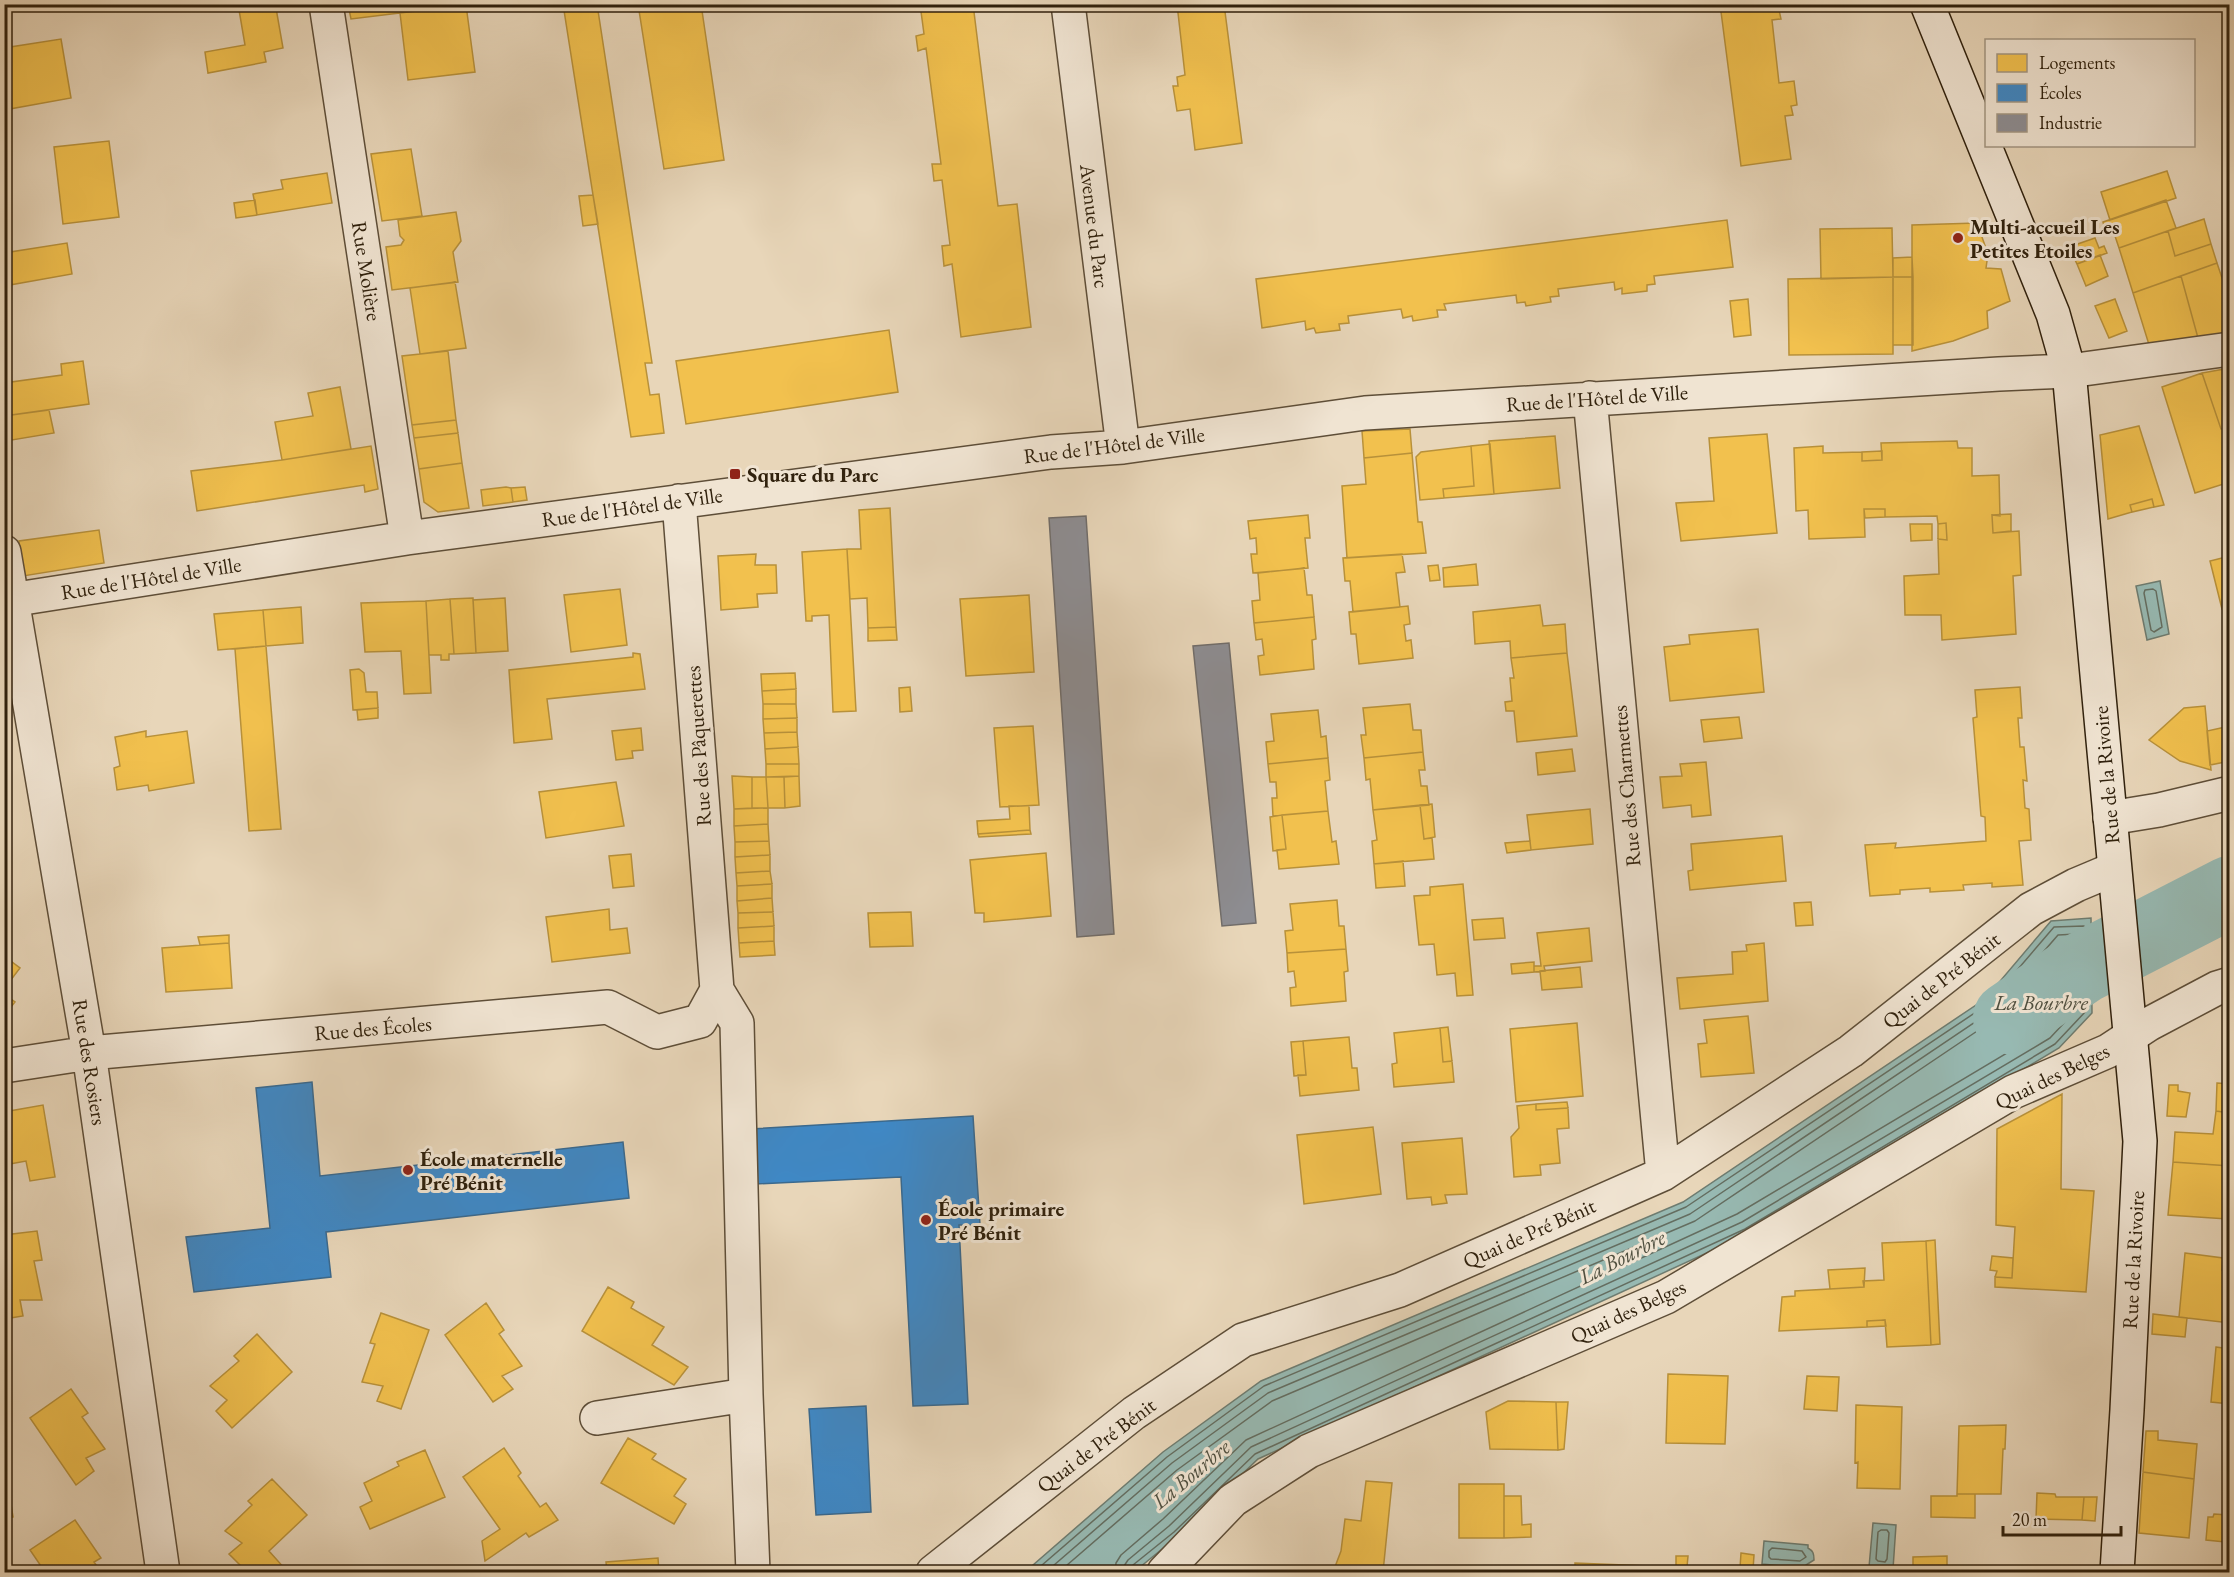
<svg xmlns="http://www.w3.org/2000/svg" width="2234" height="1577" font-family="'EB Garamond',serif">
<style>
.water{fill:#97b9b2;stroke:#6e7c70;stroke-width:1.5}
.homes{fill:#f2c14e;stroke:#b8913a;stroke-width:1.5}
.schools{fill:#3f88c5;stroke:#3a698e;stroke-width:1.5}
.industry{fill:#8d8d92;stroke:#716d6a;stroke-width:1.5}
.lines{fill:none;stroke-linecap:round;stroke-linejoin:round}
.shore{stroke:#646d60;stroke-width:1.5}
.river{stroke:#97b9b2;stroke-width:72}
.street-casing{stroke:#5e4e38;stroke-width:36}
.secondary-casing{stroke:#30210d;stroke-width:36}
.street{stroke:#f0e4d2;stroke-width:33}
.secondary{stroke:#f0e4d2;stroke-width:33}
.poi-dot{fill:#8f2418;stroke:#f0e4d2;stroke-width:2}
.labels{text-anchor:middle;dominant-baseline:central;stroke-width:6;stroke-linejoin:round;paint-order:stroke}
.street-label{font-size:21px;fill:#30210d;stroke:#f0e4d2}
.poi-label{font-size:21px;font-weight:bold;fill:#30210d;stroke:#f0e4d2;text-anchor:start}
.water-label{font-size:22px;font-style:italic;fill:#4f4f3f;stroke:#f0e4d2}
</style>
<rect width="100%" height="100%" fill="#e8d6b9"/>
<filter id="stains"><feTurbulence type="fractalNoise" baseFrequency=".00333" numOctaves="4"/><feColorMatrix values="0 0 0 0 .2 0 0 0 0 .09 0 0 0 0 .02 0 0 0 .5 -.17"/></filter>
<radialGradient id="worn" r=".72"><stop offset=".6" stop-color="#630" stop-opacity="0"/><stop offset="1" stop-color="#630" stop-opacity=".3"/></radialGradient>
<!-- water -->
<path class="water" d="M2160 581 2169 634 2147 640 2136 586Z
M2091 918 2092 1013 2059 1048 1748 1234 1258 1459 1178 1536 1134 1572H1025L1163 1452 1261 1381 1683 1202 1985 999 2051 921Z
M1873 1523 1896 1525 1893 1569 1869 1567Z
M1764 1541 1808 1545V1548C1813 1551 1814 1553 1814 1560L1806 1565V1568L1762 1564Z"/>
<!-- homes -->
<path class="homes" d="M238 4H266L267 10 276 8 283 48 264 52 266 62 208 73 205 52 245 45Z
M348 4H431L432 9 351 19Z
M563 4H597L652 363H645L650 395 659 394 664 433 631 437Z
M638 4H701L724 160 664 169Z
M920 4H973L998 206 1017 204 1031 327 961 337 952 264 944 266 942 246 950 245 942 180 934 181 932 164H941L926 48 918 51 916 36 924 34Z
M1177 4H1224L1242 143 1195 150 1190 109 1177 111 1173 86H1178L1177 77 1185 75Z
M1720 4H1784V9L1779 10 1781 19 1772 20 1779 83 1794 81 1797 105 1791 106 1793 115 1785 116 1791 159 1741 166Z
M466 5 475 72 408 80 400 13Z
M61 39 71 98 4 110V48Z
M109 141 119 217 63 224 54 147Z
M411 149 422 216 382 221 371 154Z
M2167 171 2176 198 2110 220 2101 192Z
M327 173 332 203 257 215 253 194 283 189 281 180Z
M593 195 598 224 583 226 579 196Z
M255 200 257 215 236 218 234 203Z
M2166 200 2176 228 2119 248 2112 227 2105 230 2103 222Z
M456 212 461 241 453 252 458 282 392 290 386 247 401 245 404 240 400 236 398 220Z
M2204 219 2211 244 2175 256 2168 231Z
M1727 220 1733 267 1654 276 1655 284 1647 285V291L1622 294V288L1615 290 1614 282 1558 289 1559 296 1550 297 1551 302 1526 306 1525 302 1517 303 1516 295 1444 304 1446 310H1437L1438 317 1413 321 1412 316 1403 318 1401 309 1348 316 1349 323 1339 324 1340 330 1316 333 1314 328 1306 330 1305 321 1262 328 1256 279Z
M1977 223 1988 254 1986 268 2001 269 2010 301 1987 311 1988 328 1953 341 1912 351V225Z
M1892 228 1893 277 1821 279 1820 229Z
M2168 231 2175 256 2211 244 2217 263 2133 293 2119 248Z
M2095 238 2099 248 2104 246 2107 253 2077 264 2069 247Z
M67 243 72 274 4 286V253Z
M2100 255 2108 276 2086 286 2077 264Z
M1912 257 1913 277H1893V258Z
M2217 263 2230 302V333L2198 338 2181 276Z
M2181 276 2198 338 2150 348 2133 293Z
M1893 277V354L1789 355 1788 279Z
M1893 277H1913V345H1893Z
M455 282 466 348 420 354 410 288Z
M1748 299 1751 335 1734 337 1730 301Z
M2115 299 2127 331 2109 338 2095 306Z
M889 330 898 392 686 424 676 361Z
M448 351 456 420 412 425 402 356Z
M83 361 89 404 4 416V383L62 375 61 364Z
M2230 368V428L2221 429 2202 373Z
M2202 373 2221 429 2230 428V482L2195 493 2162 387Z
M340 387 351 449 282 460 275 422 313 416 308 393Z
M49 410 54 433 6 441 4 416Z
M456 420 458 433 414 438 412 425Z
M2139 426 2164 505 2154 507 2152 499 2130 505 2132 512 2108 519 2100 435Z
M1410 429 1412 453 1364 458 1362 431Z
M458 433 462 463 419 469 414 438Z
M1767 434 1777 533 1681 541 1676 503 1714 501 1709 438Z
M1555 436 1560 488 1494 494 1489 441Z
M1957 441 1958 448H1972V476L1999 475 2000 516 1992 515 1993 533 2019 531 2021 575 2013 576 2016 634 1942 640 1941 615H1905L1904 576 1939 574 1938 539 1947 540 1946 523 1938 524 1937 516 1885 517V509H1864L1865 537 1809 539 1808 510 1796 511 1794 448 1823 446V453L1862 452V461L1882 460 1881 443Z
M1490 444 1494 494 1444 498 1443 489 1474 486 1471 446Z
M371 446 378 489 365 492 364 485 197 511 191 471 282 460Z
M1471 446 1474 486 1443 489 1444 498 1420 500 1416 457 1421 452Z
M1882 451V460L1862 461V452Z
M1412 453 1418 522H1422L1426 553 1347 558 1342 486 1366 484 1364 458Z
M462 463 469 508 438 512 424 502 419 469Z
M506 487 511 488 513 502 483 506 481 490Z
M525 487 527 500 513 502 511 488Z
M2152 499 2154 507 2132 512 2130 505Z
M890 508 896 627 868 628 867 598 850 599 847 549H861L859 510Z
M1864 509H1885V517L1865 518Z
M2011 514V531L1993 533 1992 515Z
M1308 515 1310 538H1305L1308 568 1253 573 1251 554H1257L1256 538 1250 539 1248 521Z
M1946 523 1947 540 1938 539V524Z
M1910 524H1932V540L1911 541Z
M99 530 104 563 23 576 19 541Z
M847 549 856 711 833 712 829 615 812 616V621H806L802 552Z
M756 554 755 565H776L777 593 757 594 758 607 721 610 718 556Z
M1402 554 1405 572 1396 573 1400 607 1353 612 1350 581H1345L1343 558Z
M2230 556V607L2222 609 2210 561Z
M1476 564 1478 585 1444 587 1443 568Z
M1438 565 1440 580 1430 581 1428 566Z
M1304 568 1307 595H1312L1314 617 1254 623 1252 601 1260 600 1258 573Z
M620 589 627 645 571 652 564 595Z
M1029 595 1034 672 966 676 960 599Z
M473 598 476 653 454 654 450 599Z
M505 598 508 651 476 653 473 600Z
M450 599 454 654H449V660H441V655H429L426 601Z
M426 601 431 693 404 694 401 651 365 652 361 603Z
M1540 605 1543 626 1565 624 1567 653 1511 658 1510 641 1475 644 1473 612Z
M1408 606 1410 624 1404 625 1406 641 1411 640 1413 658 1359 664 1356 634H1351L1349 612Z
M301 607 303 643 266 646 263 610Z
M263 610 266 646 218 650 214 614Z
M1314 617 1316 639 1312 640 1314 669 1260 675 1258 656 1264 655 1262 639 1256 640 1254 623Z
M896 627 897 640 868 641V628Z
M1758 629 1764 692 1670 701 1664 647 1690 644 1689 635Z
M266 646 281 829 249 831 235 649Z
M633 653 640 654 645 689 547 699 552 739 514 743 509 670 633 657Z
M1567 653 1577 736 1517 742 1514 711H1506L1505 702 1512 701 1510 678H1514L1511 658Z
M359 669 364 673 366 692H377L378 708 353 710 350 670Z
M795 673 796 689 762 691 761 674Z
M910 687 912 711 900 712 899 688Z
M2020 687 2022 718H2018L2020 747H2024L2027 781 2023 780 2025 808 2029 809 2031 840 2019 841 2023 885 1992 887V883L1963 885 1964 890 1930 892V888L1900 890V894L1870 896 1865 845 1896 843 1895 848 1986 841 1985 817 1981 816 1973 718 1977 717 1975 690Z
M796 689V704H763L762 691Z
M763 704H796L797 718 763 719Z
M1410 704 1413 730H1421L1423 752 1364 758 1361 735H1366L1363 708Z
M2205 706 2211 770 2180 761 2149 740 2184 708Z
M378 708V718L358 720 357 710Z
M1318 710 1321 737 1326 736 1328 758 1268 764 1266 742 1274 741 1271 714Z
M1739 717 1742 738 1704 742 1701 720Z
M797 718V732L764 733 763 719Z
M1033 726 1039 805 1000 807 994 728Z
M2230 726V761L2210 765 2207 731Z
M641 728 643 750 632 751 633 758 616 760 612 731Z
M146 731V737L187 731 194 783 149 791 148 785 117 790 114 768 120 766 115 737Z
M797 732 798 747 765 749 764 733Z
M798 747 799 764H766L765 749Z
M1572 749 1575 771 1538 775 1536 753Z
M1423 752 1425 770H1419L1421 786H1427L1429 805 1373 810 1370 779 1366 780 1364 758Z
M1328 758 1330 780 1325 781 1328 811 1273 816 1272 798H1277L1276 782H1270L1268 764Z
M1706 762 1711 815 1692 817 1691 805 1663 808 1660 777 1682 776 1680 764Z
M766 764H799V776L766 777Z
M732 776 752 777V808L734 809Z
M799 776 800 806 785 808 784 777Z
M752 777H766L768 808H752Z
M766 777H784L785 808H768Z
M616 782 624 826 546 838 539 792Z
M1432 804 1435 837 1424 839 1420 805Z
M1420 805 1424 839 1432 838 1434 859 1374 864 1372 841 1377 840 1373 810Z
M1009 806H1029L1030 830 978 834 977 821 1010 819Z
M768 808V824L734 826V809Z
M1590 809 1593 844 1531 850 1527 815Z
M1328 811 1332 842 1336 841 1339 864 1279 869 1277 850 1286 849 1282 815Z
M1282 815 1286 849 1273 851 1270 817Z
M768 824 769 841 735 842 734 826Z
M1030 830 1031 834 979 837 978 834Z
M1782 836 1786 881 1690 890 1688 871 1693 870 1691 844Z
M769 841 770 855 735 857V842Z
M1530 841 1531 850 1507 853 1505 843Z
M1046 853 1051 916 984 922V913H975L970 860Z
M631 854 634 886 613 888 609 856Z
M770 855V871L736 873 735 857Z
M1403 861 1405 886 1376 888 1374 864Z
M770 871 772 884 737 886 736 873Z
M772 884V898L737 901V886Z
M1463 884 1473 995 1457 996 1455 973 1437 975 1434 944 1419 945 1414 896 1430 895V887Z
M772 898 773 912 738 913 737 901Z
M1337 900 1339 926H1344L1346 949 1287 953 1285 931 1293 930 1290 904Z
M1811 902 1813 925 1796 926 1794 903Z
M609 909 610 930 627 928 630 953 552 962 546 917Z
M773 912 774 926 738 928V913Z
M911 912 913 946 870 947 868 913Z
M1503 918 1505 938 1474 940 1472 920Z
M774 926V941L739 943 738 928Z
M1589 928 1592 961 1544 966 1545 971 1534 972V966H1541L1537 933Z
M229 935V943L200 945 198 937Z
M774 941 775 955 740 957 739 943Z
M229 943 232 988 166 992 162 948Z
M1764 943 1768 1001 1680 1009 1677 978 1733 974 1732 952 1747 951 1746 945Z
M1346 949 1348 971 1344 972 1346 1001 1291 1006 1290 988 1296 987 1294 971 1288 972 1287 953Z
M4 956 20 968 4 989Z
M1534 962V972L1512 974 1511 964Z
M1580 967 1582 987 1542 990 1540 971Z
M4 994 15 1002 4 1016Z
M1748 1016 1754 1073 1701 1077 1698 1044 1707 1043 1704 1020Z
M1577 1023 1583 1096 1516 1102 1510 1029Z
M1448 1027 1452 1061 1443 1062 1440 1028Z
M1440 1028 1443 1062 1452 1061 1454 1082 1394 1087 1392 1064 1397 1063 1394 1033Z
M1349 1037 1352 1068H1357L1359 1090 1300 1096 1298 1075H1306L1303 1041Z
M1303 1041 1306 1075 1294 1076 1291 1042Z
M2217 1083 2230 1084V1113L2216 1111Z
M2169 1085H2178V1091L2190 1093 2186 1117 2167 1116Z
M2062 1094 2061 1189 2094 1191 2086 1292 1995 1287V1277L2012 1278 2015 1227 1996 1225 1997 1129Z
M1567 1102 1568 1108 1536 1110V1104Z
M1536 1104V1110L1568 1108 1569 1128 1557 1129 1560 1163 1540 1165 1541 1175 1514 1177 1511 1137 1519 1128 1517 1106Z
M43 1105 55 1177 30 1181 26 1161 4 1165V1112Z
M2216 1111 2230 1113V1166L2173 1162 2175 1132 2213 1134Z
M1373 1127 1381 1194 1304 1204 1297 1135Z
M1462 1138 1467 1194 1445 1195 1447 1203 1432 1205 1431 1197 1407 1199 1402 1143Z
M2173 1162 2230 1166 2227 1219 2168 1215Z
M37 1231 42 1260 34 1261 42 1300H20L23 1316 4 1319V1235Z
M1935 1240 1940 1344 1931 1345 1926 1241Z
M1926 1241 1931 1345 1887 1347 1885 1320 1867 1321V1327L1779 1331 1782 1297 1795 1296V1291L1864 1287 1863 1281 1884 1280 1882 1243Z
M2185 1253 2223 1258 2222 1270 2230 1271V1323L2179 1317Z
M1992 1256 2013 1258 2012 1278 1995 1277 1997 1271 1990 1270Z
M1865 1268 1864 1287 1830 1289 1828 1270Z
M608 1287 634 1302 631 1308 664 1327 652 1345 688 1367 674 1385 582 1331Z
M486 1303 504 1330 499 1334 522 1366 502 1376 513 1389 493 1402 445 1335Z
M381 1313 429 1330 401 1409 377 1401 383 1386 362 1382 375 1344 370 1343Z
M2153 1314 2187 1318 2185 1337 2152 1334Z
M1885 1320 1886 1326 1867 1327V1321Z
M257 1334 292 1372 232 1428 216 1411 227 1400 210 1386 239 1361 234 1356Z
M2216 1347 2230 1349V1404L2211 1402Z
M1668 1374 1728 1376 1725 1444 1666 1443Z
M1807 1376 1839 1377 1837 1411 1804 1409Z
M71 1389 88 1413 82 1417 105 1449 86 1458 94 1471 76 1485 30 1418Z
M1508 1401 1556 1402 1558 1450 1490 1449 1486 1412Z
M1556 1402H1568L1564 1449 1558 1450Z
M1856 1405 1902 1407 1900 1489 1857 1488 1858 1462 1855 1463Z
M2006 1425 2005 1449H2003L2001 1494H1957L1959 1426Z
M2146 1431H2158V1440L2197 1444 2194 1479 2143 1472Z
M628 1438 656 1454 652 1459 686 1479 674 1496 686 1504 674 1524 601 1483Z
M504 1448 521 1473 518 1476 540 1507 546 1503 558 1520 529 1537 526 1533 485 1561 482 1541 500 1529 463 1477Z
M425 1450 445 1497 370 1529 360 1507 372 1501 364 1483 399 1466 397 1462Z
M2143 1472 2194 1479 2189 1538 2139 1533Z
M272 1479 307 1515 269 1551 286 1570 283 1572H247L229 1554 242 1543 225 1531 252 1505 248 1501Z
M1366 1481 1392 1483 1383 1572H1333L1341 1551 1345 1519 1361 1521Z
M1459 1484H1504V1538H1459Z
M8 1486 13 1517 4 1519V1487Z
M2037 1493 2055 1494 2056 1497H2084L2082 1520 2036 1519Z
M1957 1494H1975V1518L1931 1517V1496H1957Z
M1504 1496H1521L1522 1525 1531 1524V1537L1504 1538Z
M2084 1497H2097L2095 1521 2082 1520Z
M2214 1514 2228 1515 2225 1542 2206 1540 2208 1517H2213Z
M75 1520 101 1558 94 1562 101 1572H45L30 1550Z
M1741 1553 1754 1555 1753 1570 1740 1568Z
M1676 1556H1688L1687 1567 1714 1568V1572H1575V1563L1676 1567Z
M1947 1556V1572H1913V1557Z
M658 1558 659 1572H607L606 1562Z
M1714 1568H1740L1739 1572H1714Z"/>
<!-- schools -->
<path class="schools" d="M312 1082 320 1176 623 1142 629 1198 326 1232 331 1277 194 1292 186 1237 270 1228 256 1088Z
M973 1116 980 1225H959L968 1404 913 1406 901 1177 755 1184 751 1129Z
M866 1406 871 1512 816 1515 809 1409Z"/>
<!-- industry -->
<path class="industry" d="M1086 516 1114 934 1077 937 1049 518Z
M1229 643 1256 923 1222 926 1193 646Z"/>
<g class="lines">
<!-- shore -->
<path class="shore" d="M2153 589 2156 591 2162 627 2154 632 2151 630 2144 593 2145 590Z
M1881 1530H1887L1889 1533 1887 1559 1885 1562 1878 1561 1876 1559 1878 1532Z
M1772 1548 1802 1551 1806 1557 1800 1561 1771 1559 1769 1557V1551Z
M1034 1572 1167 1457 1264 1386 1686 1207 1988 1004 2054 927 2084 926 2086 1011 2055 1044 1745 1229 1255 1454 1174 1532 1133 1565 1131 1572
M1046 1572 1172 1463 1268 1393 1690 1214 1993 1010 2058 935 2077 934 2078 1008 2050 1038 1742 1222 1251 1447 1169 1526 1128 1560 1124 1566V1572
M1059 1572 1177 1470 1272 1401 1695 1221 1998 1017 2062 943 2068 944 2069 1004 2044 1031 1737 1214 1246 1440 1163 1519 1121 1555 1116 1563 1115 1572"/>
<!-- river -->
<path class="river" d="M2009 1018 2082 968 2230 892"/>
<defs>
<path id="street" d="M326 4 407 538
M1068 4 1123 447
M1590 398 1663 1174
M679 501 717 990 737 1023 746 1395 753 1572
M4 552 89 1053 163 1572
M4 601 407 538 1051 452 1123 447 1365 413 1999 374 2069 371 2230 349
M2110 818 2159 810 2230 793
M4 1066 89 1053 608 1007 657 1032 700 1021 717 990
M597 1418 746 1395
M933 1572 1134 1413 1243 1340 1400 1290 1663 1174 1851 1051 2031 909 2076 885 2114 869
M1164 1572 1233 1500 1309 1451 1666 1297 2013 1092 2108 1051 2149 1024 2217 988 2230 984"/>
<path id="secondary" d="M1927 4 2053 314 2069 371 2140 1141 2127 1410 2117 1572"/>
</defs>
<!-- street casing -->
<use href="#street" class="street-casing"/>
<!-- secondary casing -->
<use href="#secondary" class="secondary-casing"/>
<!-- street -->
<use href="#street" class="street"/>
<!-- secondary -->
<use href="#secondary" class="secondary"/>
</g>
<!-- markers -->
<g class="poi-dot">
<circle cx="1958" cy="238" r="6"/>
<rect x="729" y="468" width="12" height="12" rx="3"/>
<circle cx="408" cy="1170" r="6"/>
<circle cx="926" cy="1220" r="6"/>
</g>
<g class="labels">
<!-- street labels -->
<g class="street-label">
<text transform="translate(1095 226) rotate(83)">Avenue du Parc</text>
<text transform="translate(367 271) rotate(81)">Rue Molière</text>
<text transform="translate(1597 398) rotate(-4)">Rue de l'Hôtel de Ville</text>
<text transform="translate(1114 445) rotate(-7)">Rue de l'Hôtel de Ville</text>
<text transform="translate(632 507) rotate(-8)">Rue de l'Hôtel de Ville</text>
<text transform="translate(151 578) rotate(-9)">Rue de l'Hôtel de Ville</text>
<text transform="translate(698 746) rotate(-94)">Rue des Pâquerettes</text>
<text transform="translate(2106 775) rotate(-95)">Rue de la Rivoire</text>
<text transform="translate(1626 786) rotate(-95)">Rue des Charmettes</text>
<text transform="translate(1941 980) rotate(-38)">Quai de Pré Bénit</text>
<text transform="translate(373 1028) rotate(-5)">Rue des Écoles</text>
<text transform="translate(90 1062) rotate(81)">Rue des Rosiers</text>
<text transform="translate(2052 1076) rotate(-26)">Quai des Belges</text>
<text transform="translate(1529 1233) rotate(-24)">Quai de Pré Bénit</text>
<text transform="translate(2133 1260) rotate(-87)">Rue de la Rivoire</text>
<text transform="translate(1628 1311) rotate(-25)">Quai des Belges</text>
<text transform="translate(1096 1445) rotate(-37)">Quai de Pré Bénit</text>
</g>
<!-- poi labels -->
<g class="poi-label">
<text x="1970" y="226">Multi-accueil Les<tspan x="1970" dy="24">Petites Etoiles</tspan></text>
<text x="747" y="474">Square du Parc</text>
<text x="420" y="1158">École maternelle<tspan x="420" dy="24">Pré Bénit</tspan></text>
<text x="938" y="1208">École primaire<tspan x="938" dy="24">Pré Bénit</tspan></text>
</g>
<!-- water labels -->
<g class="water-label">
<text x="2041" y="1002">La Bourbre</text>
<text transform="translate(1622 1257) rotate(-27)">La Bourbre</text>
<text transform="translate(1191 1474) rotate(-40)">La Bourbre</text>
</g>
</g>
<!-- margin -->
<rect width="2234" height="1577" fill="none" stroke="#e8d6b9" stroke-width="24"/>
<rect x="6" y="6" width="2222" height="1565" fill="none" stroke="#30210d" stroke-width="3"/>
<rect x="12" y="12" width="2210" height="1553" fill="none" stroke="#30210d" stroke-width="1.5"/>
<!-- legend -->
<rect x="1985" y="39" width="210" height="108" fill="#f0e4d2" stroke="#a39683" stroke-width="1.5"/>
<rect x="1997" y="54" width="30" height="18" fill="#f2c14e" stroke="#a39683" stroke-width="1.5"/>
<text x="2039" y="69" font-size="18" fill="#30210d">Logements</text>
<rect x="1997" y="84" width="30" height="18" fill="#3f88c5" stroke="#a39683" stroke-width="1.5"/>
<text x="2039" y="99" font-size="18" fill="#30210d">Écoles</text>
<rect x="1997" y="114" width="30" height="18" fill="#8d8d92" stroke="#a39683" stroke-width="1.5"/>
<text x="2039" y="129" font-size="18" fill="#30210d">Industrie</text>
<!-- scale -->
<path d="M2003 1526v9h118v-9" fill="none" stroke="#30210d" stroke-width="3"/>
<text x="2012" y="1526" font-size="18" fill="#30210d" stroke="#f0e4d2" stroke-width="4.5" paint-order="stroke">20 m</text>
<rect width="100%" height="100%" filter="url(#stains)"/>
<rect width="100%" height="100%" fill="url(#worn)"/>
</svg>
